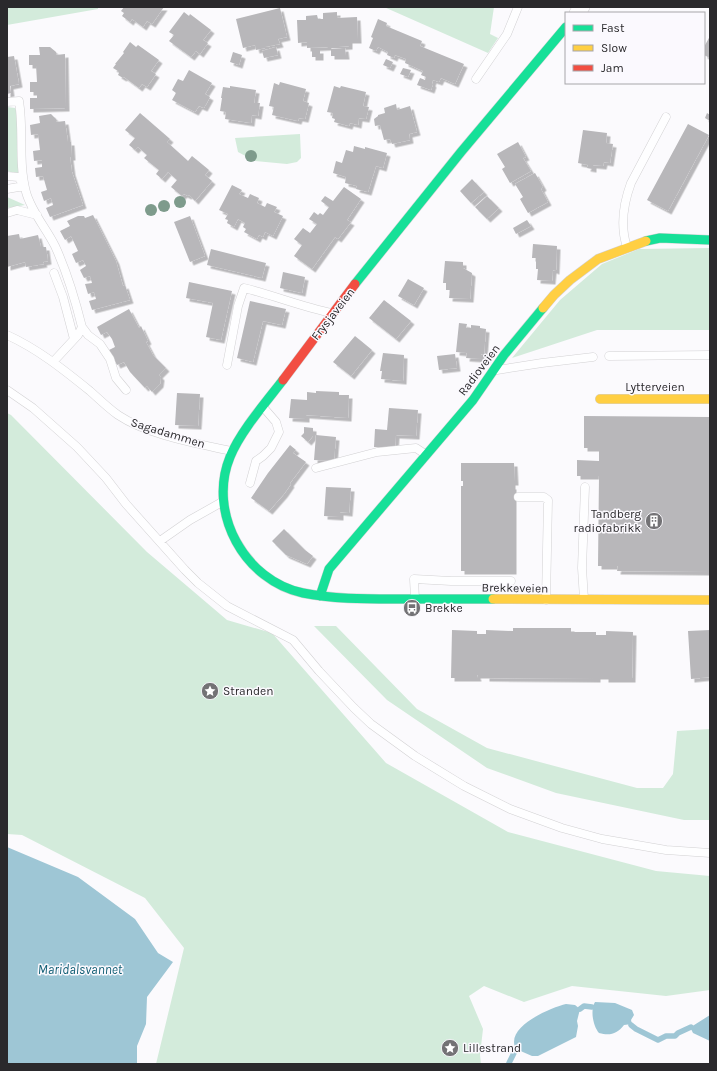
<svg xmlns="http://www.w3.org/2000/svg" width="717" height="1071" font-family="Karla,sans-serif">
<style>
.green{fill:#d3ebdb}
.water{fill:#9ec6d5}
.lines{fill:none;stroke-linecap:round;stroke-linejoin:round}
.stream{stroke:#9ec6d5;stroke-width:5.5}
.building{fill:#b8b7ba;filter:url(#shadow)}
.lane-casing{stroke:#d2d1d3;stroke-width:9}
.street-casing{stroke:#d2d1d3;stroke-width:16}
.fast-casing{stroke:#d2d1d3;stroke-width:10}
.slow-casing{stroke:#d2d1d3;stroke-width:10}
.jam-casing{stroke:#d2d1d3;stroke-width:10}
.lane{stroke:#fefeff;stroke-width:8}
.street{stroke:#fefeff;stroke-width:15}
.fast{stroke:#16e098;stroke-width:9}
.slow{stroke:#ffcf43;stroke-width:9}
.jam{stroke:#f24e42;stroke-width:9}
.tree{fill:#7e9b8c}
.labels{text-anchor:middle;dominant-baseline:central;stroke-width:3;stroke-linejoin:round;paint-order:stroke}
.street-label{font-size:12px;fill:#2a292c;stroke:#fbf9fe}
.poi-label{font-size:12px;fill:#2a292c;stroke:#fbf9fe;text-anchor:start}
.water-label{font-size:13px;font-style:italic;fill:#0f5d73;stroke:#fbf9fe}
</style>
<defs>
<filter id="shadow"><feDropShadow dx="3.5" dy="3.5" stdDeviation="0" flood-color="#0004"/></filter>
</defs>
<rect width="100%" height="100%" fill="#fbfafd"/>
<!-- green -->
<path class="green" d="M7 7H98V9L7 25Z
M384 7H494L490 34 498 38 488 53Z
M7 107 15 108 18 114V174L7 171Z
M300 134 301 158 297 162 287 164 255 161 238 152 235 138Z
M7 197 25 205 7 208Z
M710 248V330H597L512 358 560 300 602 264 639 249Z
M7 413 11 415 147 552 227 620 272 633 386 763 508 832 656 871 710 876V990L666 996 572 986 524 1002 484 986 469 996 483 1029 480 1055 481 1064H156L184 948 145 898 22 835 7 834Z
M314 626H336L417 709 487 748 637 788H663L673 774 677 731 710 729V820H684L556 793 487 768 387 700Z"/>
<!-- water -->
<path class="water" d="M7 847 78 877 135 919 158 953 173 962 147 997 146 1024 137 1046V1064H7Z
M595 1002 615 1003 632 1010 634 1015 631 1020 632 1024 624 1025C617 1034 610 1036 599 1033 593 1026 590 1010 595 1002Z
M566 1004 575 1005 580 1009 577 1021 578 1026 576 1037 538 1056H532L516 1049C504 1027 550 1008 566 1004Z
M710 1015V1041L693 1033 691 1029V1027Z"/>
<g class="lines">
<!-- stream -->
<path class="stream" d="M580 1009 584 1006 592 1007
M631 1025 636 1029 658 1040 666 1036H675L678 1033 691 1027
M509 1063 516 1049"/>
</g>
<!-- building -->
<path class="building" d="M124 7H164L152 24 147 21 143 27 132 19 130 22 122 16 124 13 121 11Z
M280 8 287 37 278 39 280 44 265 47V48L256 50 255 45 243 48 236 19Z
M184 12 189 16 190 14 211 30 203 40 208 43 200 54 196 51 191 57 169 41 174 35 169 32Z
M337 12V18L357 17 358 40H349V46L338 47V45H328V47L307 48V42L298 43 297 20H306V16L317 15 318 19H323V13Z
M378 19 387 23 386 26 422 41 420 46 464 64 455 84 441 78 439 82 433 80 432 83 433 84 431 90 417 85 420 78 425 80 426 77 421 75 423 71 405 63 406 59 395 55 394 58 387 55 388 52 378 47 376 51 369 48 373 38 371 37Z
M710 36V58L704 55V47Z
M130 42 136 47 138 45 159 60 151 71 156 74 147 87 142 84 139 88 124 77 123 78 118 75 119 73 118 71 113 68 116 64H115L124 53 123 52Z
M39 47H50L56 52V55L65 54 66 108 30 109V98H37V92H30V82H37L36 65H29V55H40Z
M276 47 278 55 264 58 262 51Z
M345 48 346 56H331V49Z
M312 50H320V57H312Z
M233 52 242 55 239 65 230 62Z
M14 56 19 84 10 86 11 93 7 94V57Z
M386 59 393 62 390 68 383 65Z
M403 68 411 70 408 77 400 74Z
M189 70 212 83 205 94 210 97 204 108 199 106 195 112 172 100 176 93 172 90 178 79 183 81Z
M280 82 306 89 303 101 309 103 305 119 299 118 298 121 272 115 274 107 269 106 274 83 279 85Z
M230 86 256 90 254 103H260L258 116 252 115 251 123 225 119 226 112 220 111 222 98H221L223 87 230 88Z
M334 86 340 88 341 86 366 92 363 106 369 107 366 119 359 118 358 125 350 123 349 126 334 122 335 119 332 118 333 113 327 112Z
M396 104 397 110 410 106 417 132 409 134 410 140 392 144 390 139 384 140 380 125 375 126 374 119 378 116V115L385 113 384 108Z
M140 113 170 139 167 142 188 161 192 156 209 170 205 175 212 181 195 201 189 195 188 196 184 194 182 196 171 187 177 180 168 172 162 179 156 174 159 170 144 158 147 155 138 147 135 150 129 145 135 138 125 130Z
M707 113 710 115V121L705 118Z
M51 114 56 119V122L65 121 68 142H71L72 157H70L72 172 83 205 50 217 46 208 53 205 51 198 44 201 41 192 47 190 43 176 36 177 35 168 42 167V160L34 161 33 151 40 150 38 134 31 135 30 125 40 123 39 116Z
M688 124 709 135 668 211 647 200Z
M583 130 607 133 606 143 613 144 610 163 604 162 603 166 593 165V169L587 168 588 165 578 163Z
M518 142 526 157 523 158 531 171 510 183 502 169 505 167 497 154Z
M354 146 365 149V147L387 153 383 168 376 166 368 192 356 189 357 186 345 183 346 177 333 173 336 161 342 163 346 150 353 152Z
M535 173 543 187 541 189 548 202 528 213 520 199 523 197 515 184Z
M472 179 484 192 471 203 460 191Z
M232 185 242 190 239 194 248 198 250 194 259 198 257 203 265 207 267 203 277 207 274 212 283 216 273 236 265 232 263 237 259 235 257 239 244 232 246 229 243 227 245 223 238 219 234 227 227 223 228 220 225 219 228 214 219 210Z
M344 187 361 199 347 220 351 222 338 239 335 237 312 269 294 256 302 245 294 239 303 228 310 233 317 224 309 219 314 212 318 215 320 213 323 215 329 207 321 201 325 196 333 201Z
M487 196 499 208 487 219 475 207Z
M93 215 116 261 123 286 125 285 130 300 92 310 89 301 96 299 94 292 88 294 85 284 92 283 90 276 84 278 80 270 86 266 83 260 76 263 72 254 78 251 71 236 65 240 60 231 70 226 67 221 78 216H84L85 218Z
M190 216 205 256 190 262 174 222Z
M527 220 531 226 516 234 513 228Z
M19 234 20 239 38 235 41 247H46L48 261 43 262 44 264 26 267 25 262 7 267V236Z
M533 244 557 246 556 271 553 270 552 281 537 280 538 269H536V258H532Z
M211 249 266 263 262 278 207 265Z
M445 261 463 262V268L472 273 470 299 449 298 450 290H446V283H443Z
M283 272 305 277 302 293 280 288Z
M408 279 424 288 414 305 398 296Z
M189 282 232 291 221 340 206 337 213 303 186 298Z
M384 300 411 321 396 339 369 318Z
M250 301 286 309 282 325 263 321 253 362 237 358Z
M129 309 139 328 141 326 148 341 146 342 153 355 166 368 159 375 161 377 160 384 152 392 147 386 145 388 130 372 124 362 117 365 109 350 115 347 112 339 107 332 101 335 97 327Z
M459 323 467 324 466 328H471V325L480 326V328L486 329 484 355 481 354V359L466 358 467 353 456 352Z
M355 336 372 350 351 376 333 362Z
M383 353 404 355 403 381 381 379 382 371H380Z
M455 354 457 368 439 370 437 356Z
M316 391 339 392V395H349L348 418 306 415V419L289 418 291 399 307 400V392L316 393Z
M177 393 200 394 198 426 175 425Z
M389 408 418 410 416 436 396 435 395 448 374 447 375 429 387 430Z
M584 416 710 417V572L617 571 618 566H598L599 476H577V460L599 461V448H584Z
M304 427 313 428V436L308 442 301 436 304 433Z
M316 435 336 437 334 461 314 460Z
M290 445 296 450 293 453 306 462 290 483 291 484 284 494 269 511 251 498 268 473Z
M461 463H514L515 482H512V486H513V571H461V486H463V481H461Z
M326 487 351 488 349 513 340 512V517L324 516Z
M284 529 305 550 313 556 307 564 286 555 272 541Z
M513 628H571V632H596V635H606V631L633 632 632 679H605V676H597V679L486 678V675H477L478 678H451L452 630 477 631V634H486V630L513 631Z
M710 630V677L691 679 688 631Z"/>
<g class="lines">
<defs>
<path id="lane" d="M476 79 507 34 518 7
M7 102 19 101C24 131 18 162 26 192 31 211 46 228 55 246 67 272 75 299 82 327L78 335 53 362
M7 176 18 177 24 185
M7 189 24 186
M7 213 17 210 37 215
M627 247C620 226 624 202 631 183L666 117
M54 273 63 297 74 339
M82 327 88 335 100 344 110 359 116 378 126 390
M7 335C38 349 64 370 90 391 99 399 108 408 118 415 148 435 195 443 231 451
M609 356 710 355
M227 365 238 306 244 288C273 295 302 307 332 313
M497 370 542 363 593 357
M7 390 33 408 77 447 106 478 126 504 185 570 198 583 227 606 293 640 319 671 354 708 371 724 415 756 464 786 510 809 562 828 602 839 637 845 666 850 710 853
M316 468 377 452 416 448 425 454
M250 483 256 461 263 456 271 448 279 432 276 422 263 407
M518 497H544L548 500 546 600
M160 541 190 520 222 502
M415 599 414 579 451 581H511
M584 599 582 568 585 487"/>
<path id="street" d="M577 13 582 7"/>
<path id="fast" d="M646 241 660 238 710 240
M355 284 461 152 566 27
M283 380C266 402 240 432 230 457 207 513 245 581 303 593 332 599 364 599 394 599 427 599 460 599 493 599
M320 596 329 569 473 400 504 355 543 308"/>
<path id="slow" d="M543 308 554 295 570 280 598 259 646 241
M600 399H710
M493 599 710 600"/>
<path id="jam" d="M283 380 355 284"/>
</defs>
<!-- lane casing -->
<use href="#lane" class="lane-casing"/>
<!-- street casing -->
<use href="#street" class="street-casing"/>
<!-- fast casing -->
<use href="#fast" class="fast-casing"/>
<!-- slow casing -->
<use href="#slow" class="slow-casing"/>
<!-- jam casing -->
<use href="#jam" class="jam-casing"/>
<!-- lane -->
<use href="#lane" class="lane"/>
<!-- street -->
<use href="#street" class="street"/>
<!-- fast -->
<use href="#fast" class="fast"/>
<!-- slow -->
<use href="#slow" class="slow"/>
<!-- jam -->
<use href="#jam" class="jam"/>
</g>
<!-- trees -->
<g class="tree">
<circle cx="251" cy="156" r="6"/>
<circle cx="180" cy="202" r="6"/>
<circle cx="164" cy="206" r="6"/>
<circle cx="151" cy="210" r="6"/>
</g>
<!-- icons -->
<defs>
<symbol id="building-disc" viewBox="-11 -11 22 22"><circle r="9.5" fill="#737275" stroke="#fbf9fe"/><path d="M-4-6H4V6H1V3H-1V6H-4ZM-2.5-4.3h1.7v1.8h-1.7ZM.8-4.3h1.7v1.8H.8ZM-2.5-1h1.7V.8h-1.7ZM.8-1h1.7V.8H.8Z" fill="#fff"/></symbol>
<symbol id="bus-disc" viewBox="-11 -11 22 22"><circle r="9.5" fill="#737275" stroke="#fbf9fe"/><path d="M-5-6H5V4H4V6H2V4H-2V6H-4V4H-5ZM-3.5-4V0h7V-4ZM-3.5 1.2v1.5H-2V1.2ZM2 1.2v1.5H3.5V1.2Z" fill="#fff"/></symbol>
<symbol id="sight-disc" viewBox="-11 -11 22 22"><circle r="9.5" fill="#737275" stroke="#fbf9fe"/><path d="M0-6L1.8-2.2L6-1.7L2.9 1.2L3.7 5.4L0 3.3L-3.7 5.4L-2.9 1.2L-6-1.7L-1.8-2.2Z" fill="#fff"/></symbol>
</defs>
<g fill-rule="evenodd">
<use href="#building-disc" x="644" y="511" width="20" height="20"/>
<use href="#bus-disc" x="402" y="598" width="20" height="20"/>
<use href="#sight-disc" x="200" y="681" width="20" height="20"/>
<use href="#sight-disc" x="440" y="1038" width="20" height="20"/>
</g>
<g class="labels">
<!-- street labels -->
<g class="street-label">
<text transform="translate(333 314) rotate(-52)">Frysjaveien</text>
<text transform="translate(479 370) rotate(-53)">Radioveien</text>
<text x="655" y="387">Lytterveien</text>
<text transform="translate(168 433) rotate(17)">Sagadammen</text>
<text transform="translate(515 588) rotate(1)">Brekkeveien</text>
</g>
<!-- poi labels -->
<g class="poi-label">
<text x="641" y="514" text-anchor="end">Tandberg<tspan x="641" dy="14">radiofabrikk</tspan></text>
<text x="425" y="608">Brekke</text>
<text x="223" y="691">Stranden</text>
<text x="463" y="1048">Lillestrand</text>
</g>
<!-- water labels -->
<g class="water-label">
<text x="80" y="969">Maridalsvannet</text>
</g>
</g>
<!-- border -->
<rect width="717" height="1071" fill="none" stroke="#2a292c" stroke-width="16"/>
<!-- legend -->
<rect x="565" y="12" width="140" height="72" fill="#fbf9fe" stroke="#a7a6aa"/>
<rect x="573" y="25" width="20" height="6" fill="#16e098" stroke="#a7a6aa"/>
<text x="601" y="32" font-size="12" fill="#2a292c">Fast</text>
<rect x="573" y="45" width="20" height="6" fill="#ffcf43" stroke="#a7a6aa"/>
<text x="601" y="52" font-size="12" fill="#2a292c">Slow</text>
<rect x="573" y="65" width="20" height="6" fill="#f24e42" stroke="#a7a6aa"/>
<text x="601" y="72" font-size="12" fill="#2a292c">Jam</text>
</svg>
